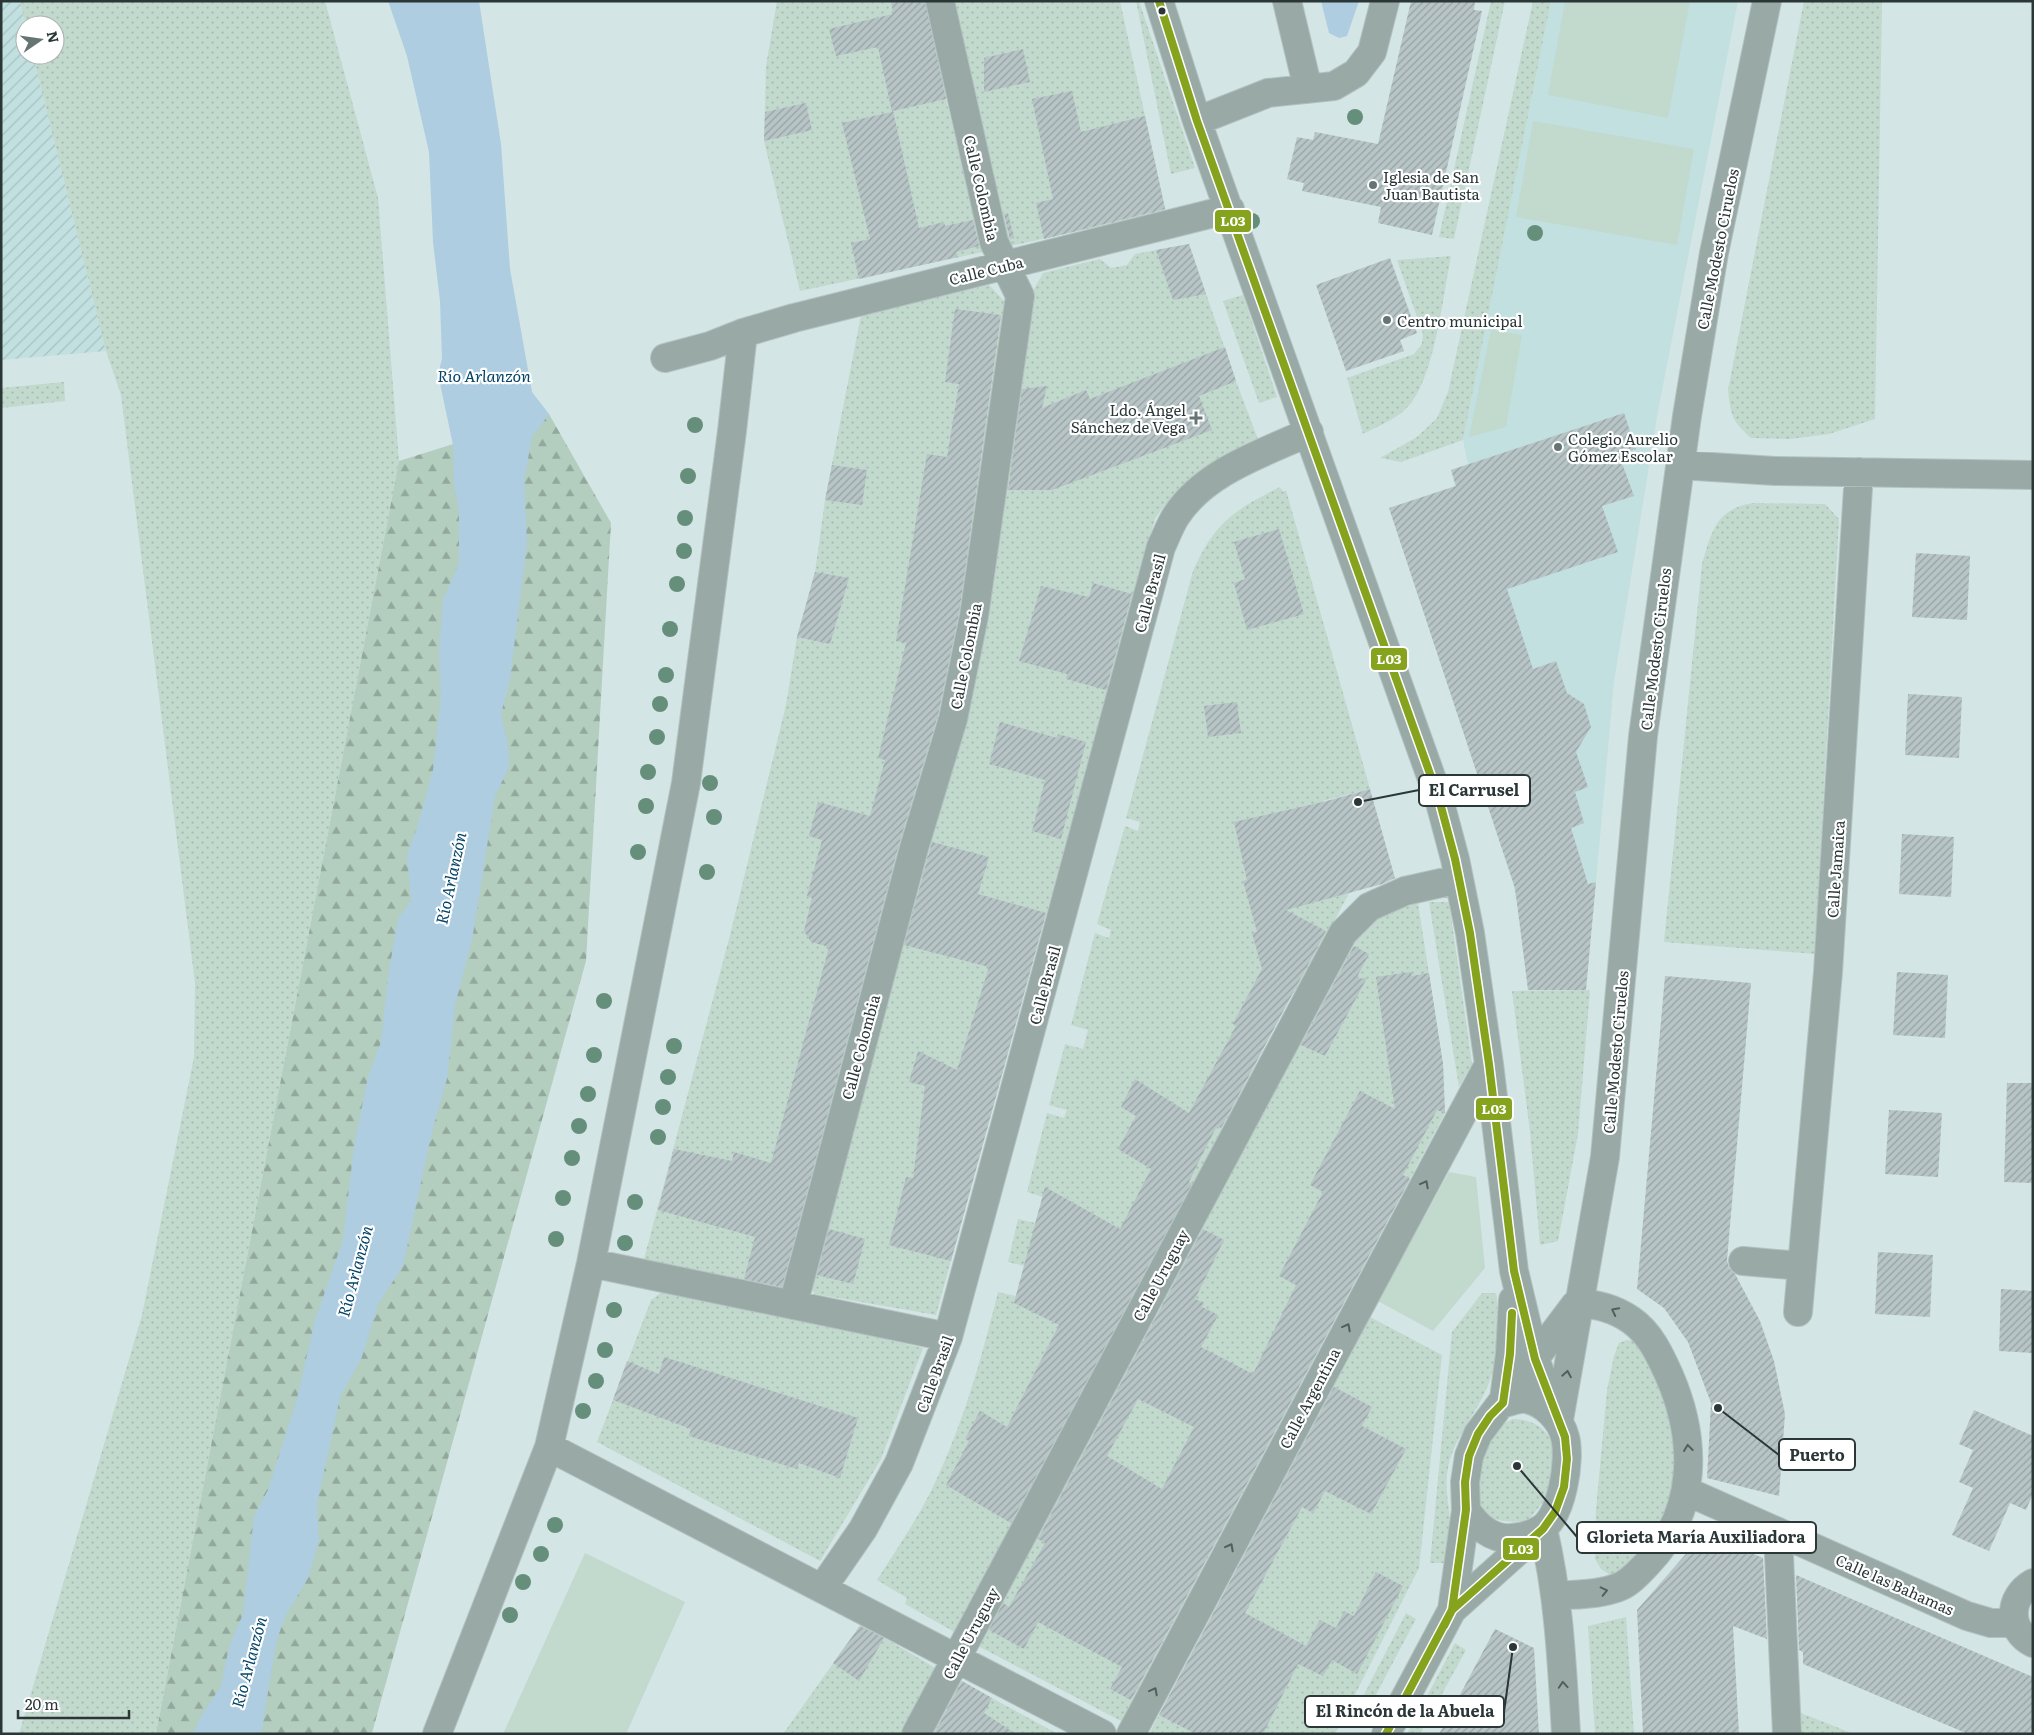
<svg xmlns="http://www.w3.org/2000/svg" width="2034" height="1735" font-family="Literata,serif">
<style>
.built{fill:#c2e0e0}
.industrial{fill:url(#industrial-furrows)}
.grass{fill:url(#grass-dots)}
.forest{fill:url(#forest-firs)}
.park{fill:#c2d9cd}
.water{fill:#afcde1}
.building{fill:url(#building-hatch);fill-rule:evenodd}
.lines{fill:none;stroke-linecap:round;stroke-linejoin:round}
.minor-casing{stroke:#b4c1c1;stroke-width:30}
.minor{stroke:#99aaa6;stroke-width:28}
.bus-1-casing{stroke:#fff;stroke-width:11}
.bus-1{stroke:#86a31e;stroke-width:8}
.tree{fill:#668f7b}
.oneway{stroke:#525f5e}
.bus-dot{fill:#2b3737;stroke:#fff;stroke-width:2}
.poi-dot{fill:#667474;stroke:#fff;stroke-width:2}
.labels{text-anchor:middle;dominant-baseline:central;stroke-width:4.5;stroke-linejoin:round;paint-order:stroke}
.poi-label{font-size:15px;fill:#2b3737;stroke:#fff;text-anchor:start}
.street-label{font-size:15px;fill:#2b3737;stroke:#fff}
.water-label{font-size:16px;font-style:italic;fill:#044569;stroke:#fff}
.leader{fill:none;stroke:#2b3737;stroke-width:2}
.callout-dot{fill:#2b3737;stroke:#fff;stroke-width:2}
.callout{fill:#fff;stroke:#2b3737;stroke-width:2}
.callout-label{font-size:16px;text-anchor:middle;font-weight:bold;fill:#2b3737}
.line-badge{stroke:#fff;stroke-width:2}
.badge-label{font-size:14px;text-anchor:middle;font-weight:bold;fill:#fff}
</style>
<defs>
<pattern id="industrial-furrows" width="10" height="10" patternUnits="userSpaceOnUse" patternTransform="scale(1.25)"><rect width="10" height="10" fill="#c2e0e0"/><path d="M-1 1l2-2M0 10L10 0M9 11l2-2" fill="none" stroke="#a7c1c1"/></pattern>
<pattern id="grass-dots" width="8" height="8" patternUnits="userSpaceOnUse" patternTransform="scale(1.25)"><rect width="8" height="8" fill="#c2d9cd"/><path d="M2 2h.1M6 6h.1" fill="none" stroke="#a7bbb1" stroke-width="1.8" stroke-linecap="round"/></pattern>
<pattern id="forest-firs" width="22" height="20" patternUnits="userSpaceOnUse" patternTransform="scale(1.25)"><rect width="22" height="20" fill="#b3cebf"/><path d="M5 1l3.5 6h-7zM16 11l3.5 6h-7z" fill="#92a89c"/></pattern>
<pattern id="building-hatch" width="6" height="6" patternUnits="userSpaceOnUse" patternTransform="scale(1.25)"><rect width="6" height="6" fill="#b8c5c7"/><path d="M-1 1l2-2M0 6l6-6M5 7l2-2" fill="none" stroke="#96a1a2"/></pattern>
</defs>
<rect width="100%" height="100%" fill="#d4e5e5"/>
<!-- built -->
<path class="built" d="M1551 1H1738L1658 411 1614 682 1596 882 1516 899 1513 883 1389 508 1455 486 1451 470 1468 464 1463 440Z"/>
<!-- industrial -->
<path class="industrial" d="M1 1H20L26 25 25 55H33L106 351 1 360Z"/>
<!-- grass -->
<path class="grass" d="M20 1H325L378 198 399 461 156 1734H19L142 1315 194 1057 195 983 121 395 106 351 33 55H55V25H26Z
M777 1H928L950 98 946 99 983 252 800 291 764 141 766 66Z
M955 1H1120L1166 212 1010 246Z
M1136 1H1139L1195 168 1171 174Z
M1491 1H1505L1454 239 1439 237Z
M1533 1H1551L1463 440 1401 462 1380 458 1417 437 1437 418 1448 392Z
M1804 1H1882L1875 419 1829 434 1790 439 1751 438C1732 421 1731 416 1728 390Z
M1189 244 1236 381 1259 442C1229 460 1172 489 1155 519L936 1315 815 1294 809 1286 914 896 957 755 975 682 1006 461 1033 291 1043 273 1100 259 1111 268 1127 265 1135 254Z
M1451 256C1443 296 1435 372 1411 403 1400 418 1380 425 1363 434L1347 378 1414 354 1422 344 1423 334 1397 260Z
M989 285 1008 305 953 669 788 1283 778 1292 644 1259 730 935 786 705 797 637 815 572 825 500 861 315Z
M1243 295 1277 397 1259 403 1223 301Z
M64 382 65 401 1 408V388Z
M1280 487 1283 492 1286 490 1370 789 1323 801 1349 893 1302 983 1290 997 1208 1157 956 1633 905 1604 907 1598 877 1580C895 1552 914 1524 929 1495 961 1431 981 1361 998 1292L1016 1296 1024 1266 1008 1262 1018 1219 1035 1223 1043 1197 1027 1192 1047 1113 1064 1118 1067 1110 1049 1105 1065 1044 1083 1049 1088 1030 1071 1025 1095 933 1109 938 1111 930 1097 924 1125 826 1138 831 1140 822 1126 818 1193 571C1215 522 1233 511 1280 487Z
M1753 503 1825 504 1839 519 1815 954 1664 942 1702 564C1712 531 1716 509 1753 503Z
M1429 902H1449L1472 1064 1459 1087Z
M1418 903 1443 1064 1445 1113 1121 1721 976 1645 1073 1462 1076 1465 1086 1446 1082 1444 1352 936 1381 915Z
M1590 990 1578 1134 1558 1241 1540 1245 1530 1132 1512 991Z
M662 1292 780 1315 923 1348 881 1459 820 1561 597 1442 651 1300Z
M1482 1293H1496C1501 1329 1499 1368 1481 1400 1469 1423 1453 1442 1448 1468 1444 1486 1449 1504 1450 1522 1451 1535 1447 1550 1446 1563H1430L1452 1332Z
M1370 1317 1442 1355 1419 1568 1335 1734H1149Z
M1627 1340 1635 1341 1646 1352 1668 1407 1678 1467 1659 1532 1618 1574H1609L1601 1569 1595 1559 1596 1510 1607 1390 1614 1356 1619 1343Z
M1513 1419C1558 1420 1562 1461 1547 1495 1542 1504 1535 1512 1528 1520 1509 1524 1477 1522 1476 1495 1476 1489 1479 1482 1479 1476 1483 1451 1489 1429 1513 1419Z
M1406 1613 1416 1619 1362 1721 1353 1716Z
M1626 1617 1634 1734H1595L1588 1626Z
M861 1624 937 1669 903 1734H783Z
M1455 1643 1466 1650 1420 1734H1407Z
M957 1679 1058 1734H929Z
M1801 1713 1854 1734H1802Z"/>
<!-- forest -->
<path class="forest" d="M549 414 611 523 586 961 372 1733 156 1734 399 461Z"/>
<!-- park -->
<path class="park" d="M1565 1H1690L1668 118 1548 95Z
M1533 121 1694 149 1677 245 1516 217Z
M1491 330 1522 335 1506 427 1469 437Z
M1449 1172 1476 1177 1485 1268 1433 1331 1378 1301Z
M585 1553 685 1602 626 1734H503Z"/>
<!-- water -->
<path class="water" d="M388 1H479L501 144 510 269 532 392 549 414 532 437 524 481 527 543 510 679 501 714 508 745 509 767 495 796 472 940 455 1005 447 1079 432 1131 403 1266 378 1304 362 1357 340 1397 317 1504 319 1541 308 1578 286 1615 277 1639 261 1734H193L201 1716 221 1686 229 1647 243 1614 254 1516 268 1490 296 1403 315 1320 343 1240 354 1147 368 1077 381 1042 389 971 398 919 411 901 407 855 417 828 433 770 441 695 439 653 443 599 459 564V511L454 483 453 445 438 374 442 359 440 301 433 242 429 152 407 56Z
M1321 1H1359L1347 36 1339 38 1329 33Z"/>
<!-- building -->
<path class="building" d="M891 1H925L946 99 893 111 919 228 944 222 945 226 973 220 979 246 956 252 958 257 859 279 851 243 870 239 842 123 892 112 878 47 836 56 829 29 893 14Z
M1411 1H1475L1474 10 1482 11 1432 235 1378 223 1381 207 1302 191 1304 183 1287 179 1297 137 1313 140 1315 132 1378 144Z
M1023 49 1030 82 984 92V58Z
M1072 91 1081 132 1145 116 1165 209 1044 239 1036 203 1053 199 1032 99Z
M806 103 812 130 764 141 765 112Z
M1008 213 1014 238 1010 239 1004 214Z
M1189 244 1206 294 1173 300 1156 250Z
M1390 258 1417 333 1400 340 1404 351 1346 371 1316 285Z
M955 309 1001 315 959 613 938 715 899 844 782 1287 744 1279 755 1237 658 1210 674 1149 732 1161 734 1152 771 1163 829 947 811 942 804 931 812 898 807 896 822 840 809 836 818 802 870 816 885 760 878 758 906 643 896 641 927 454 947 457 959 384 945 382Z
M1225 347 1236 381 1199 396 1212 430 1052 490H1008L1022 389 1047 386 1042 408 1086 390 1090 399Z
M1624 413 1636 449 1619 455 1634 496 1602 506 1618 552 1507 589 1533 669 1556 661 1567 693 1584 704 1591 727 1576 752 1588 787 1575 792 1584 823 1571 828 1588 884 1596 882 1586 990H1528L1515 888 1389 508 1456 486 1451 470Z
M832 465 867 470 862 505 825 500Z
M1279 529 1304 614 1247 630 1234 583 1245 579 1234 542Z
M1916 553 1970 556 1967 620 1912 617Z
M815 572 849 578 830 644 797 637Z
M1093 583 1132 594 1106 690 1066 679 1067 674 1019 661 1041 586 1089 597Z
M1908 694 1962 697 1959 758 1905 755Z
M1237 702 1241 733 1208 737 1204 706Z
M1000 722 1057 738 1058 734 1086 742 1061 839 1032 831 1045 780 989 764Z
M1370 789 1395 878 1382 884 1286 910 1326 931 1221 1128 1217 1126 1203 1153 1189 1182 1192 1184 1011 1523 946 1485 969 1441 965 1439 980 1411 1007 1427 1059 1325 1014 1303 1045 1187 1120 1229 1151 1169 1118 1149 1136 1116 1121 1107 1135 1079 1189 1113 1236 1026 1233 1024 1262 969 1252 933 1257 932 1243 881 1247 880 1234 822 1323 802Z
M1902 834 1954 837 1951 897 1899 894Z
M932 842 989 857 978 894 1046 913 951 1261 889 1245 906 1177 913 1178 925 1086 909 1082 918 1051 957 1070 989 967 904 945Z
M1354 946 1369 954 1356 979 1367 978 1325 1056 1301 1045Z
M1411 972 1412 976 1429 973 1443 1064 1445 1113 1437 1110 1403 1175 1410 1179 1131 1700 1110 1689 1122 1667 1038 1622 1024 1649 989 1630 1003 1603 1009 1607 1045 1543 1038 1539 1203 1229 1224 1240 1195 1299 1204 1303 1202 1307 1218 1315 1201 1347 1253 1374 1296 1285 1279 1276 1323 1192 1310 1185 1360 1091 1395 1109 1376 977ZM1138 1399 1194 1427 1162 1489 1107 1456Z
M1897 972 1948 975 1945 1038 1893 1035Z
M1665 976 1751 983 1727 1260 1729 1268 1735 1274 1760 1321 1774 1361 1785 1414 1779 1496 1707 1478 1711 1403 1688 1342 1664 1308 1637 1289Z
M2007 1083H2033V1183L2004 1182Z
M1889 1110 1942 1113 1938 1177 1885 1174Z
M829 1229 865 1239 853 1284 817 1275Z
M1878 1252 1933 1255 1930 1317 1875 1314Z
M2001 1289 2033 1291V1353L1999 1351Z
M664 1357 858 1418 840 1478 799 1463 797 1469 689 1436 691 1429 613 1400 627 1361 659 1374Z
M1334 1387 1372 1407 1362 1426 1406 1449 1371 1514 1325 1491 1313 1513 1302 1507 1245 1613 1306 1646 1320 1620 1336 1628 1344 1611 1354 1616 1376 1572 1403 1586 1357 1674 1332 1660 1323 1676 1298 1664 1263 1734H1196L1159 1715Z
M1974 1410 2033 1436V1494L2026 1510 2010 1503 1989 1551 1952 1535 1973 1488 1959 1482 1973 1450 1959 1444Z
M1704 1533 1763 1558 1767 1639 1733 1626 1739 1734H1643L1637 1610Z
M1796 1575 2033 1677V1734H1968L1803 1664V1652L1799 1650Z
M860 1626 884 1638 859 1681 833 1663Z
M1495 1629 1534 1648 1539 1734H1439Z
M962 1681 992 1698 984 1713 1016 1734H934Z"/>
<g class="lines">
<defs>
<path id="minor" d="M1159 1 1197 121 1439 799 1455 859 1470 933 1489 1064 1514 1271 1535 1359 1559 1422
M1287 1 1308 89
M1197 121 1268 93 1334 86 1356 73 1372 52 1385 1
M743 333 794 318 1230 209
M1680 465 1775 471 2033 475
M1743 1261 1801 1266
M591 1263 948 1337
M793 1305 914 848 953 719 974 616 1020 296 994 242 940 1
M1798 1312 1828 972 1859 472
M1504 1399 1510 1354 1513 1300
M1559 1420 1605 1157 1643 736 1687 416 1714 253 1767 1
M549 1447 1102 1734
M1686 1491 1967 1616 1991 1623H2015
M1466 1510C1476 1525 1492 1540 1512 1538 1522 1537 1532 1535 1541 1529 1562 1517 1571 1459 1565 1437 1561 1420 1544 1402 1526 1399 1519 1398 1510 1402 1503 1403
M1543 1529C1559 1596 1562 1665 1566 1734
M1778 1533 1787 1734
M2033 1583C2008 1597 2007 1630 2033 1643
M823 1587 863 1529 899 1463 948 1337 1161 547C1166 537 1170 525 1176 516 1205 471 1264 453 1309 432
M1555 1596C1577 1594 1599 1595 1619 1587 1630 1583 1640 1571 1648 1563 1698 1511 1697 1439 1669 1375 1660 1355 1650 1333 1631 1320 1614 1308 1597 1305 1578 1302
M1452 1610 1539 1532
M437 1734 549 1447 591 1263 686 783 732 431 743 333 710 346 665 358
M916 1734 1343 933 1369 907 1405 891 1459 879
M1131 1734 1489 1064
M1386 1734 1452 1610 1466 1510 1465 1482 1469 1456 1478 1434 1575 1305"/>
</defs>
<!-- minor casing -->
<use href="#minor" class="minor-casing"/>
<!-- minor -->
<use href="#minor" class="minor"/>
<defs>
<path id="bus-1" d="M1159 1 1197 121 1439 799 1455 859 1470 933 1489 1064 1514 1271 1535 1359 1565 1437 1567 1459 1564 1487 1555 1512 1543 1529 1452 1610 1386 1734
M1444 1626 1452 1610 1466 1510 1465 1482 1469 1456 1478 1434 1490 1416 1503 1403 1510 1354 1512 1313"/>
</defs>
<!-- bus-1 casing -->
<use href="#bus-1" class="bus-1-casing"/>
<!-- bus-1 -->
<use href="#bus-1" class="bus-1"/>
</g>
<!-- trees -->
<g class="tree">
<circle cx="1355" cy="117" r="8"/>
<circle cx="1252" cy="221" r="8"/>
<circle cx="1535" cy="233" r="8"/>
<circle cx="695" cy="425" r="8"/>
<circle cx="688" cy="476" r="8"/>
<circle cx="685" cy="518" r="8"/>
<circle cx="684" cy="551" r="8"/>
<circle cx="677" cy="584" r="8"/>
<circle cx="670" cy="629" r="8"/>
<circle cx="666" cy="675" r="8"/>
<circle cx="660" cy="704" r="8"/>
<circle cx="657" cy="737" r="8"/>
<circle cx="648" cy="772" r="8"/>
<circle cx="710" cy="783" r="8"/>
<circle cx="646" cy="806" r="8"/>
<circle cx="714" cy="817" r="8"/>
<circle cx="638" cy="852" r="8"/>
<circle cx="707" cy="872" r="8"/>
<circle cx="604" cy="1001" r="8"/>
<circle cx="674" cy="1046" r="8"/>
<circle cx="594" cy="1055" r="8"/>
<circle cx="668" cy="1077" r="8"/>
<circle cx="588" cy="1094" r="8"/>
<circle cx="663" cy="1107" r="8"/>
<circle cx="579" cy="1126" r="8"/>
<circle cx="658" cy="1137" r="8"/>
<circle cx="572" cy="1158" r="8"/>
<circle cx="563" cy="1198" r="8"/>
<circle cx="635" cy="1202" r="8"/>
<circle cx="556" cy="1239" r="8"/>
<circle cx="625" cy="1243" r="8"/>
<circle cx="614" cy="1310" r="8"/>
<circle cx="605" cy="1350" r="8"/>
<circle cx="596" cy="1381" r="8"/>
<circle cx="583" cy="1411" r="8"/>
<circle cx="555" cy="1525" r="8"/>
<circle cx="541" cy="1554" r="8"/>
<circle cx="523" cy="1582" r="8"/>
<circle cx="510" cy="1615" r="8"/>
</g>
<!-- one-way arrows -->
<defs><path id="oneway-chevron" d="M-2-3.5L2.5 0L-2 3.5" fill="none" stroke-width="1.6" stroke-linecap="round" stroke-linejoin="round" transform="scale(1.25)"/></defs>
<g class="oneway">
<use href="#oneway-chevron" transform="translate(1425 1184) rotate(-62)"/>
<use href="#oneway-chevron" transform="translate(1615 1311) rotate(-153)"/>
<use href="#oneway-chevron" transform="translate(1347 1327) rotate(-62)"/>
<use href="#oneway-chevron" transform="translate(1567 1374) rotate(-80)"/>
<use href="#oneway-chevron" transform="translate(1688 1448) rotate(-97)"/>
<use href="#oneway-chevron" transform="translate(1230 1547) rotate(-62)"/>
<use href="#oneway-chevron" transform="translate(1604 1591) rotate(-13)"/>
<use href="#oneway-chevron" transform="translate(1563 1685) rotate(-94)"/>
<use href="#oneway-chevron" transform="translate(1154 1691) rotate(-62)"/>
</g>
<!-- markers -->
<circle class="bus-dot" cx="1162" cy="11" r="4.5"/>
<g class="poi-dot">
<circle cx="1373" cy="185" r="5"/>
<circle cx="1387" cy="320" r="5"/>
<path d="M1193.5 410.5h5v5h5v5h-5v5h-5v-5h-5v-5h5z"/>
<circle cx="1558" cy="447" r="5"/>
</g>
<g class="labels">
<!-- poi labels -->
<g class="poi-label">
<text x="1383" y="176">Iglesia de San<tspan x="1383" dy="17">Juan Bautista</tspan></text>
<text x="1397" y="320">Centro municipal</text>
<text x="1186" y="409" text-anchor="end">Ldo. Ángel<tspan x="1186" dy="17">Sánchez de Vega</tspan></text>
<text x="1568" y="438">Colegio Aurelio<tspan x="1568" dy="17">Gómez Escolar</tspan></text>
</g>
<!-- street labels -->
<g class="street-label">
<text transform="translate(982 188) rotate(77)">Calle Colombia</text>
<text transform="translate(1717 249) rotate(-79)">Calle Modesto Ciruelos</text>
<text transform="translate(986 270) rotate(-14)">Calle Cuba</text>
<text transform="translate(1149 593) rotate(-75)">Calle Brasil</text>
<text transform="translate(1655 649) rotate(-83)">Calle Modesto Ciruelos</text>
<text transform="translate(965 656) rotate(-79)">Calle Colombia</text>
<text transform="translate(1835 869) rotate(-86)">Calle Jamaica</text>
<text transform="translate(1044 985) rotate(-75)">Calle Brasil</text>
<text transform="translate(860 1047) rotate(-75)">Calle Colombia</text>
<text transform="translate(1615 1052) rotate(-85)">Calle Modesto Ciruelos</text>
<text transform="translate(1160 1275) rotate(-62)">Calle Uruguay</text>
<text transform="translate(934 1374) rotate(-70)">Calle Brasil</text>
<text transform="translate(1309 1398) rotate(-62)">Calle Argentina</text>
<text transform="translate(1895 1584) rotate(24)">Calle las Bahamas</text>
<text transform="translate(970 1633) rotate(-62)">Calle Uruguay</text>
</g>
<!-- water labels -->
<g class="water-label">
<text x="484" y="375">Río Arlanzón</text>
<text transform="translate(450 878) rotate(-78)">Río Arlanzón</text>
<text transform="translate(354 1271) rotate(-75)">Río Arlanzón</text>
<text transform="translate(248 1662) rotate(-75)">Río Arlanzón</text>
</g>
</g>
<!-- callouts -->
<path class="leader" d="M1358 802L1419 790M1718 1408L1779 1455M1517 1466L1577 1537M1513 1647L1504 1712"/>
<g class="callout-dot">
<circle cx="1358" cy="802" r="5"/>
<circle cx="1718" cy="1408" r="5"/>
<circle cx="1517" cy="1466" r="5"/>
<circle cx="1513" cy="1647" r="5"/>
</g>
<g class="callout">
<rect x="1419" y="775" width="111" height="31" rx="5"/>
<rect x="1779" y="1439" width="76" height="31" rx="5"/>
<rect x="1577" y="1522" width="239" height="31" rx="5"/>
<rect x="1305" y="1696" width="199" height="31" rx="5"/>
</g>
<g class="callout-label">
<text x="1474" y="796">El Carrusel</text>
<text x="1817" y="1461">Puerto</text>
<text x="1696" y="1543">Glorieta María Auxiliadora</text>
<text x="1405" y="1717">El Rincón de la Abuela</text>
</g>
<g class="line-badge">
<rect x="1214" y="209" width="38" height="24" rx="5" fill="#86a31e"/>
<rect x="1370" y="647" width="38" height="24" rx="5" fill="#86a31e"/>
<rect x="1475" y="1097" width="38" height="24" rx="5" fill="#86a31e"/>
<rect x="1502" y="1537" width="38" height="24" rx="5" fill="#86a31e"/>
</g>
<g class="badge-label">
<text x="1233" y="226">L03</text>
<text x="1389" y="664">L03</text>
<text x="1494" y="1114">L03</text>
<text x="1521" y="1554">L03</text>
</g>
<!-- border -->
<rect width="2034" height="1735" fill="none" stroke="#2b3737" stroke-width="5"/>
<!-- north arrow -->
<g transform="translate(40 40) rotate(77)"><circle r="24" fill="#ffffff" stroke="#aaafaf"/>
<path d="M0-4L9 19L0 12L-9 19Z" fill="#667474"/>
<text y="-8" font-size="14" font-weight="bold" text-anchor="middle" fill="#2b3737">N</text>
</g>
<!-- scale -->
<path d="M18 1710v8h111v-8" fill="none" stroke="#2b3737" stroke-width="2.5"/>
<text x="25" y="1710" font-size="15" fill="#2b3737" stroke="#ffffff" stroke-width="4" paint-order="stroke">20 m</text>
</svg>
